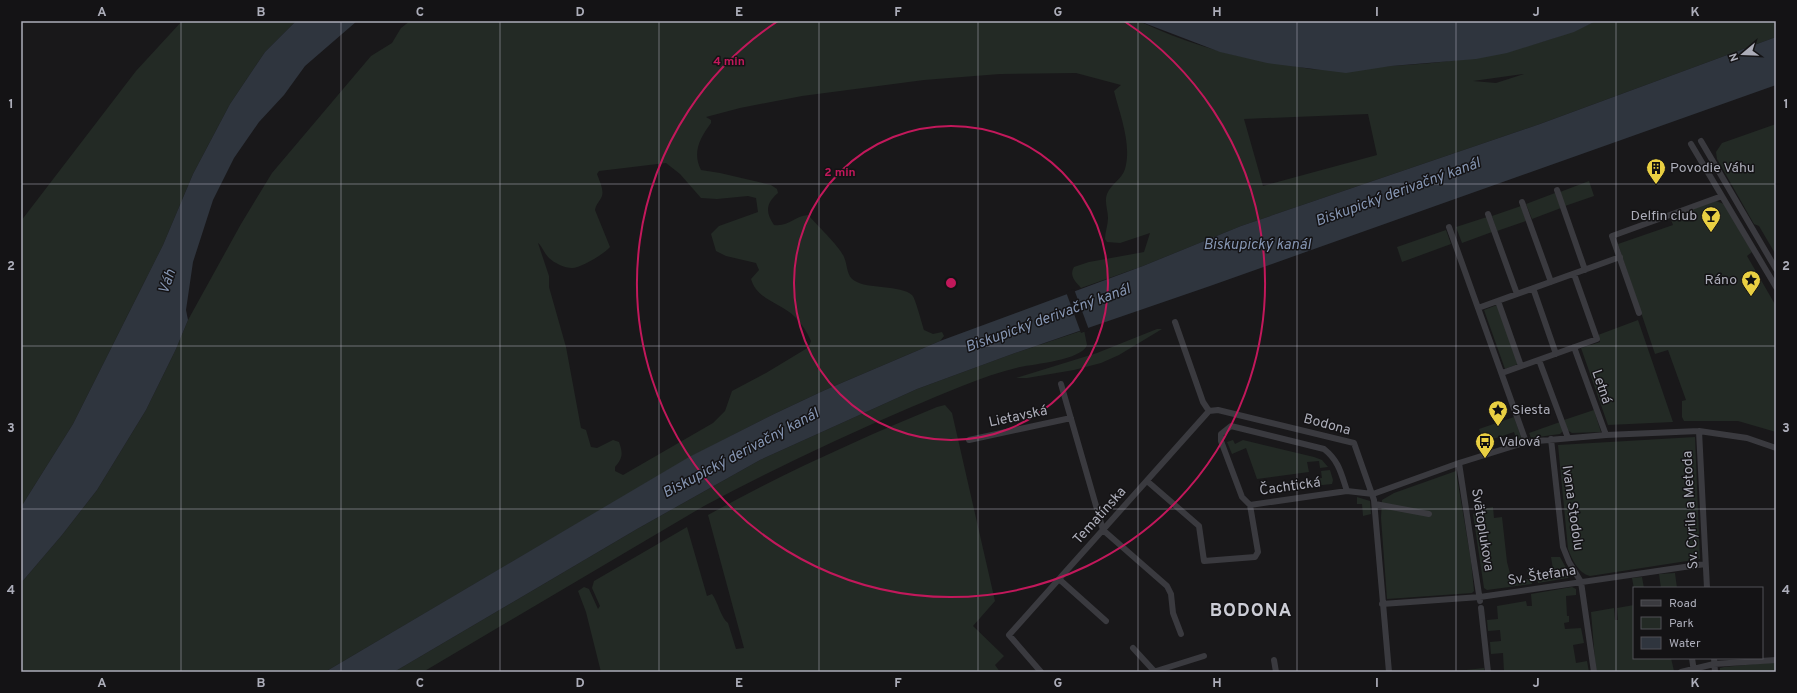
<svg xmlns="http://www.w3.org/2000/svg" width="1797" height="693" font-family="Overpass,sans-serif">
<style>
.green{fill:#232a25;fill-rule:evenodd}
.water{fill:#2f353e}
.pier{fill:#19181a}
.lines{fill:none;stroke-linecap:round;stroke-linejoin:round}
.minor{stroke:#3a3a3f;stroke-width:6}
.grid{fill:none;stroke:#acadb9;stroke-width:1;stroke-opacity:0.55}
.ring{fill:none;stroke:#c2185b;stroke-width:2}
.labels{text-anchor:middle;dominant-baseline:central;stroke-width:3;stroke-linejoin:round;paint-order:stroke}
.poi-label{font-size:14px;fill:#acadb9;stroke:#141315;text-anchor:start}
.street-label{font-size:14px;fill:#acadb9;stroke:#141315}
.water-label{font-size:15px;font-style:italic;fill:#8595b2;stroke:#141315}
.district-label{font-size:18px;font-weight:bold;letter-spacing:1px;fill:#cccdd6;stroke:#141315}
.centre{fill:#c2185b;stroke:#141315;stroke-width:2}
.ring-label{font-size:12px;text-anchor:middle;font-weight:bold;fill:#c2185b;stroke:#141315;stroke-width:3;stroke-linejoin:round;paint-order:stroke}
.neatline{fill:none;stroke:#acadb9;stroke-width:1.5}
.grid-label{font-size:13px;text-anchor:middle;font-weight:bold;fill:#acadb9}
</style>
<rect width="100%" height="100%" fill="#19181a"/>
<!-- green -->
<path class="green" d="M182 21H296L265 52 230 104 193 174 163 245 73 424 21 507V221L136 71Z
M410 21H1139C1186 44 1237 58 1289 65 1296 66 1303 68 1310 69 1329 70 1350 67 1370 67 1448 64 1524 55 1596 21H1776V37L1540 124 1241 226 1143 266 1081 288C1075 281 1069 276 1074 267L1089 262 1144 252 1150 233 1120 243 1107 242 1105 239C1105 232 1108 225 1108 218 1108 210 1104 202 1107 194 1111 184 1122 179 1125 169 1132 144 1120 115 1114 91L1121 85 1076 73 1000 74 924 80 802 96 740 108 706 117 711 120V123C700 138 692 152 701 170L720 173 771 185 777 189 778 193C766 203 765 212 774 225 789 227 794 216 808 215 816 224 840 247 844 257 848 266 846 276 855 281 867 289 901 285 912 295 915 297 922 324 924 330L933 334 942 332 944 336 940 341 825 390 774 414 690 457 325 672H21V583L62 535 97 490 146 410 176 349 188 320 241 224 272 173 371 56 392 43 401 28ZM1524 74 1496 83 1473 81 1523 74ZM1368 114 1377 155 1263 186 1244 119ZM666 163 680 174 701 198 717 199 748 196 756 198 758 212 719 226 711 234 716 251 726 256 756 263 759 270 751 279C757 300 781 303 795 317 802 324 807 332 811 341L809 347 766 373 732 391 725 411 713 423 623 475 615 471V467C623 458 623 453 619 442L613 440 597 448 591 447 586 430 581 428 566 347 549 287V276L538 243C542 246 544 253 549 258 554 263 565 268 572 268 581 268 604 254 610 247L595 210C596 204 600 201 602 196 604 189 599 180 597 174L599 171Z
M1776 124V255L1759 226 1754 224 1717 159 1716 152 1722 143Z
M1589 181 1594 196 1565 206 1560 192Z
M1555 193 1561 208 1532 219 1526 204Z
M1716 201 1724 204 1752 252 1747 256 1776 306V432L1738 421H1684L1682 417V401L1686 400 1668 350 1655 354 1618 244 1673 225 1670 217Z
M1521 206 1526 221 1497 231 1492 216Z
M1487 217 1492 232 1462 243 1456 227Z
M1446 230 1451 244 1402 262 1397 247Z
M1497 305 1518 364 1505 369 1484 310Z
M1638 320 1673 422 1608 425 1581 348 1600 342 1598 335Z
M1157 329H1162L1119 355 1101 363 1074 370 1027 378H1016L1097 353Z
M1084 330 1087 345C1082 360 1034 364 1020 367 982 376 945 393 909 408 839 438 771 470 704 506L423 672H394L637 529 760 460 917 389 1015 353Z
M945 405 952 413 995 601 973 626 1004 656 995 665 1000 672H601L586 612 578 591 584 587 589 589 598 609 600 606 592 588 594 581 687 527 707 596 712 594C718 602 721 618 728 623L736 649 744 648 708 515C782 474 859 439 937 407Z
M1594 410 1601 432 1572 433 1567 430 1564 420Z
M1514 417 1521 437 1519 440 1517 441 1514 432 1484 442 1479 429Z
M1560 422 1563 431 1560 434 1531 438 1529 433Z
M1695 437 1700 559 1590 576C1578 573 1572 559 1568 549L1558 445Z
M1233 440 1235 444 1243 440 1314 457 1322 460 1328 467 1320 468 1319 461 1307 462 1309 472 1257 479 1246 448 1232 454 1227 442Z
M1330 470 1333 480 1332 484 1304 487 1303 485 1310 484V480L1322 478 1321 471Z
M1456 471 1471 561 1474 591 1472 593 1387 599 1381 518 1382 500 1394 493Z
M1357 497 1370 501 1371 514 1363 516 1362 504H1357Z
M1493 507 1494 518 1502 517 1507 562 1512 581 1529 579 1527 568 1530 569 1532 584 1487 590 1484 588 1473 514 1477 513V510Z
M1551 557H1560L1570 575 1568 578 1538 583 1537 578 1554 575Z
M1675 573 1677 588H1661L1659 574Z
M1642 577 1644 588 1634 589 1632 578Z
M1572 587 1576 589V595L1566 596 1567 616H1569V622L1564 623 1565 629 1581 628 1584 643 1573 645 1576 663 1587 661 1589 672H1504L1503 653 1491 654 1490 642 1501 641 1500 630 1488 631 1487 620 1498 619 1497 606 1526 601 1527 606H1532L1531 594Z
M1634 605V658H1671L1674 671 1596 672 1591 612 1614 608 1615 620H1618L1617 608Z
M1776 662V672H1720V668L1724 667Z
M1484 668V672H1443H1448Z"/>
<!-- water -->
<path class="water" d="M296 21H357L305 66 284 95 259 122 234 158 213 200 193 262 186 310 188 320 176 349 146 410 97 490 62 535 21 583V507L73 424 163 245 193 174 230 104 265 52Z
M1139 21H1596L1574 32 1507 53 1476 59 1391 66 1346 73 1267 63 1220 52Z
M1776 37V85L1210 286 1015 353 917 389 760 460 637 529 394 672H325L689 457 774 414 825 390 940 341 1143 266 1241 226 1540 124Z"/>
<!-- pier -->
<path class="pier" d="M1074 289 1089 330 1081 333 1066 292Z"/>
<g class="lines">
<!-- minor -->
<path class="minor" d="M1701 141 1776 269
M1691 144 1776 287
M1557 190 1585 270
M1522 202 1551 282
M1488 214 1517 294
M1449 227 1526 442
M1533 288 1556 354
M1498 301 1521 366
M1478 308 1620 257
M1639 313 1612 236 1722 196
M1175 322 1203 402 1209 411 1218 410 1354 443 1374 500 1389 672
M1574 347 1606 435
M1539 360 1568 438
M1502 373 1597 339 1574 274
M1061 384 1103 530 1167 586 1171 594 1173 613 1181 634
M1699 431 1707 588
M1551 439 1563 547 1569 562 1581 582 1594 672
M969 440 1071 418
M1459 463 1480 601
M1147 481 1199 526 1204 561 1255 557 1258 552 1250 505
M1375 504 1429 514
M1250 505 1347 491 1373 494 1459 463 1526 442 1606 435 1699 431 1747 438 1776 448
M1250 505 1242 497 1221 441V434L1231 426 1324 449C1339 461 1341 473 1347 491
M1059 579 1106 621
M1382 604 1480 597 1705 564
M1481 608 1488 672
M1133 648 1155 672
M1692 658 1694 672
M1714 658 1715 672
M1274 660 1276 672
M1041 672 1009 635 1209 411
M1153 672 1204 656
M1681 672 1714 664 1776 660"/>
</g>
<!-- grid -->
<path class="grid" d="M181 21V672M341 21V672M500 21V672M659 21V672M819 21V672M978 21V672M1138 21V672M1297 21V672M1456 21V672M1616 21V672M21 184H1776M21 346H1776M21 509H1776"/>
<!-- distance rings -->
<g class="ring">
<circle cx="951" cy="283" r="157"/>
<path d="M1124 21A314 314 0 1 1 778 21"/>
</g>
<!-- icons -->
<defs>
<symbol id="building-pin" viewBox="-11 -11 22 30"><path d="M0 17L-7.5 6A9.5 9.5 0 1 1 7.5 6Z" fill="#e9cf42" stroke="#141315"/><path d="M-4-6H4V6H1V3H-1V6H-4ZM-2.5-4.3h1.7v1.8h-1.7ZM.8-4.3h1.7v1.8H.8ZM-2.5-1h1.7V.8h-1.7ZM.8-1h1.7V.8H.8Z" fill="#111"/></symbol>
<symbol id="bar-pin" viewBox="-11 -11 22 30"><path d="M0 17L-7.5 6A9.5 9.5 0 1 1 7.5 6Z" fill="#e9cf42" stroke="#141315"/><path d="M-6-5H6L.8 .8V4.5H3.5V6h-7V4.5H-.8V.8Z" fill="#111"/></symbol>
<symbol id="sight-pin" viewBox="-11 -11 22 30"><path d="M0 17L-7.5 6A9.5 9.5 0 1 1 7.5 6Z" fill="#e9cf42" stroke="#141315"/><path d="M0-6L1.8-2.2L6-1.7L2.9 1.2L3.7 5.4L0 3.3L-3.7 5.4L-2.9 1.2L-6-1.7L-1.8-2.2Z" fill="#111"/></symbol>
<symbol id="bus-pin" viewBox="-11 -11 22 30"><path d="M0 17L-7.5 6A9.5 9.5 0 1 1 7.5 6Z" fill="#e9cf42" stroke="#141315"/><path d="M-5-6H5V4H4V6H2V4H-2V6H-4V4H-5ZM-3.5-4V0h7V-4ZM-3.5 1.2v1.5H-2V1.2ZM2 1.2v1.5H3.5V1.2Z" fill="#111"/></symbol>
</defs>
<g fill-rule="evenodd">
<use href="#building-pin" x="1645" y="157" width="22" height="30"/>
<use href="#bar-pin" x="1700" y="205" width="22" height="30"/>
<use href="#sight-pin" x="1740" y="269" width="22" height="30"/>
<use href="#sight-pin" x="1487" y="399" width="22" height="30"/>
<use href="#bus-pin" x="1474" y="431" width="22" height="30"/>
</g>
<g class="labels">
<!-- poi labels -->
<g class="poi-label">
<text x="1670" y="168">Povodie Váhu</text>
<text x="1697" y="216" text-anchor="end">Delfin club</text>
<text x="1737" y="280" text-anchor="end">Ráno</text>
<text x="1512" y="410">Siesta</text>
<text x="1499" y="442">Valová</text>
</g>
<!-- street labels -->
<g class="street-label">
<text transform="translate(1601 387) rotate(71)">Letná</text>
<text transform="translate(1018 417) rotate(-12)">Lietavská</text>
<text transform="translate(1327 425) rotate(15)">Bodona</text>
<text transform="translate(1290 487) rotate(-8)">Čachtická</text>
<text transform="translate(1572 508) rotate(82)">Ivana Stodolu</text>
<text transform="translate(1691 510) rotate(-93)">Sv. Cyrila a Metoda</text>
<text transform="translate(1100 516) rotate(-48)">Tematínska</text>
<text transform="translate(1482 530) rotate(81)">Svätoplukova</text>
<text transform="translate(1542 576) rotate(-9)">Sv. Štefana</text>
</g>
<!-- water labels -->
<g class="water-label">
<text transform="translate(1398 193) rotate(-20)">Biskupický derivačný kanál</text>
<text x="1257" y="245">Biskupický kanál</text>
<text transform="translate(168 282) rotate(-71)">Váh</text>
<text transform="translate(1048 319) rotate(-20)">Biskupický derivačný kanál</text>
<text transform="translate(741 454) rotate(-28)">Biskupický derivačný kanál</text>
</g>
<!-- district labels -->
<g class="district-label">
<text x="1251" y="611">BODONA</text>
</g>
</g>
<circle cx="951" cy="283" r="6" class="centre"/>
<g class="ring-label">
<text x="729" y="65">4 min</text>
<text x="840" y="176">2 min</text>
</g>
<!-- border -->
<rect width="1797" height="693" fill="none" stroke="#141315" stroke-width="44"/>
<!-- legend -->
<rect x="1633" y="587" width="130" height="72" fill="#141315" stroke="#515157"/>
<rect x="1641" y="600" width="20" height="6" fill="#3a3a3f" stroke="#515157"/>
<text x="1669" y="607" font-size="12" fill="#acadb9">Road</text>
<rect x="1641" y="617" width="20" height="12" fill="#232a25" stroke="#515157"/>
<text x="1669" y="627" font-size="12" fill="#acadb9">Park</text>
<rect x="1641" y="637" width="20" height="12" fill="#2f353e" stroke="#515157"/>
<text x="1669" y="647" font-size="12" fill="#acadb9">Water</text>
<!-- north arrow -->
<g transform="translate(1743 54) rotate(251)" stroke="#141315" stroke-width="3" paint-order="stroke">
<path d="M0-3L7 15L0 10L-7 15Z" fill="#acadb9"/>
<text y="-6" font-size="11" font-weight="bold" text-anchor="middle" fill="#acadb9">N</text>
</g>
<rect x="22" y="22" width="1753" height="649" class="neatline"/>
<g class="grid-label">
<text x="102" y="16">A</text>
<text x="261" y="16">B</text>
<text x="420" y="16">C</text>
<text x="580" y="16">D</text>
<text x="739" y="16">E</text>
<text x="898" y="16">F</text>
<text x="1058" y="16">G</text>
<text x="1217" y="16">H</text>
<text x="1377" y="16">I</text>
<text x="1536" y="16">J</text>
<text x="1695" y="16">K</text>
<text x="11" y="108">1</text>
<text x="1786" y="108">1</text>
<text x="11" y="270">2</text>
<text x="1786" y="270">2</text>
<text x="11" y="432">3</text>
<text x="1786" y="432">3</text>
<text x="11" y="594">4</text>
<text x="1786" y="594">4</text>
<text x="102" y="687">A</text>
<text x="261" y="687">B</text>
<text x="420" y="687">C</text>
<text x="580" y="687">D</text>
<text x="739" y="687">E</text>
<text x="898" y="687">F</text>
<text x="1058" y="687">G</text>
<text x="1217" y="687">H</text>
<text x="1377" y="687">I</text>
<text x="1536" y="687">J</text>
<text x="1695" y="687">K</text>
</g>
</svg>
